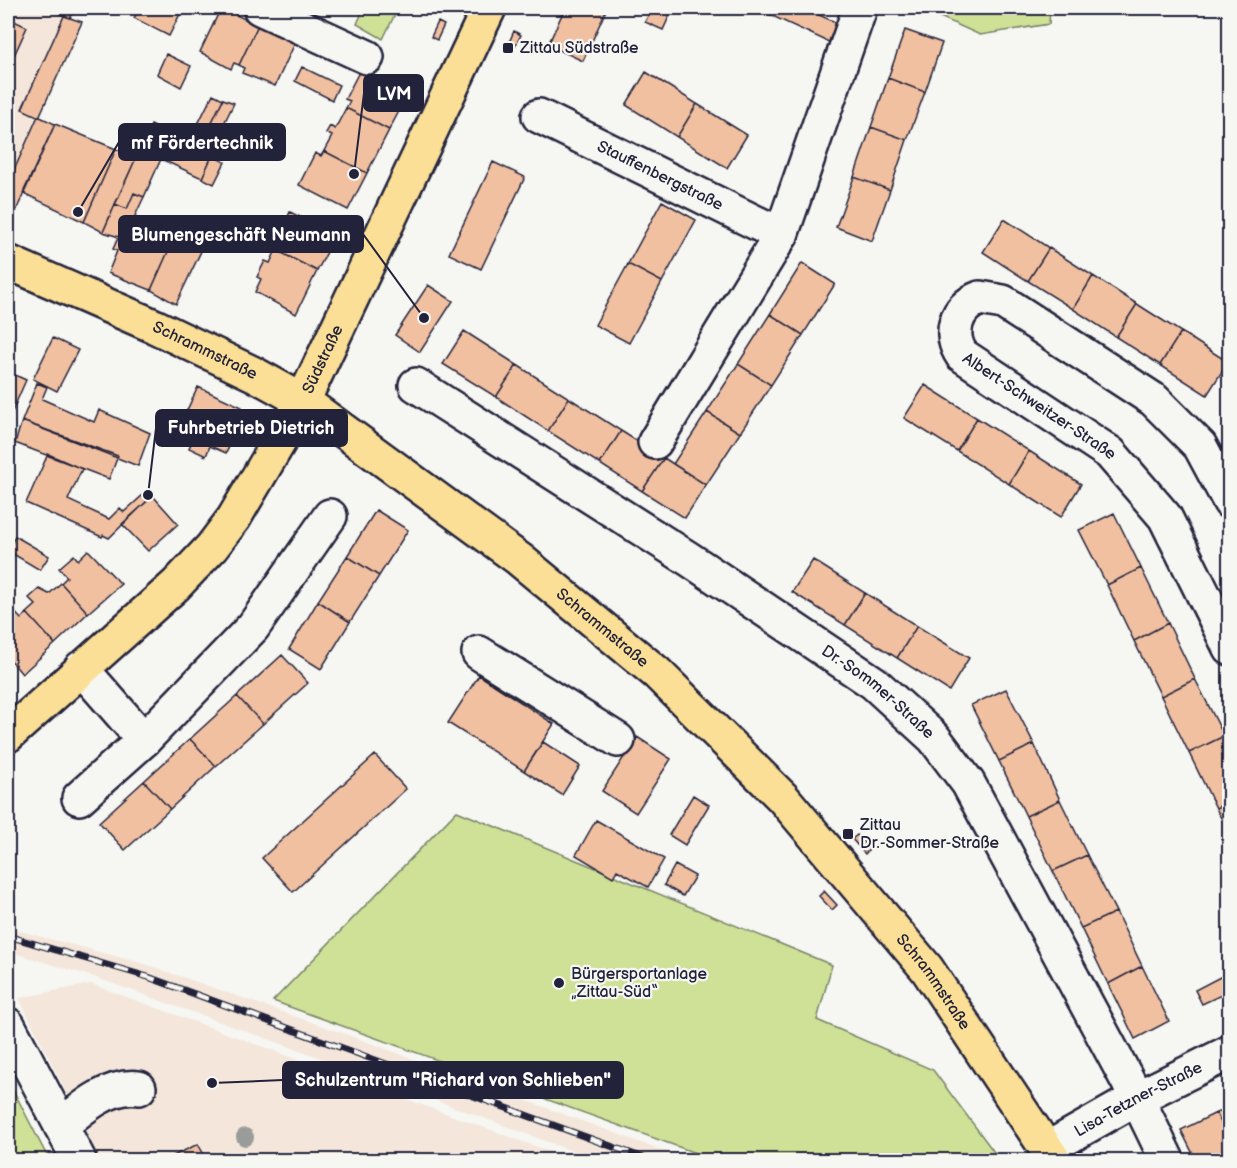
<svg xmlns="http://www.w3.org/2000/svg" width="1237" height="1168" font-family="'Balsamiq Sans',sans-serif">
<style>
.built{fill:#f4e6da}
.green{fill:#cfe196;stroke:#788268;stroke-width:1.5}
.building{fill:#f1c0a1;stroke:#22223b;stroke-width:1.5}
.lines{fill:none;stroke-linecap:round;stroke-linejoin:round}
.minor-casing{stroke:#22223b;stroke-width:38}
.major-casing{stroke:#22223b;stroke-width:38}
.minor{stroke:#f6f6f2;stroke-width:33}
.major{stroke:#fbdf96;stroke-width:33}
.rail-casing{stroke:#22223b;stroke-width:7}
.rail{stroke:#f6f6f2;stroke-width:4.5;stroke-dasharray:14;stroke-linecap:butt}
.tree{fill:#999c9a}
.poi-dot{fill:#22223b;stroke:#f6f6f2;stroke-width:2}
.labels{text-anchor:middle;dominant-baseline:central;stroke-width:4.5;stroke-linejoin:round;paint-order:stroke}
.poi-label{font-size:16px;fill:#22223b;stroke:#f6f6f2;text-anchor:start}
.street-label{font-size:16px;fill:#22223b;stroke:#f6f6f2}
.leader{fill:none;stroke:#22223b;stroke-width:2}
.callout-dot{fill:#22223b;stroke:#f6f6f2;stroke-width:2}
.callout{fill:#22223b;stroke:#22223b;stroke-width:2}
.callout-label{font-size:18px;text-anchor:middle;font-weight:bold;fill:#fff}
</style>
<rect width="100%" height="100%" fill="#f6f6f2"/>
<filter id="ink" filterUnits="userSpaceOnUse"><feTurbulence type="fractalNoise" baseFrequency=".0167" numOctaves="2"/><feDisplacementMap in="SourceGraphic" scale="12" xChannelSelector="R" yChannelSelector="G"/><feConvolveMatrix kernelMatrix="1 2 1 2 8 2 1 2 1" color-interpolation-filters="sRGB"/></filter>
<g filter="url(#ink)">
<!-- built -->
<path class="built" d="M8 8H75L71 18 82 22 39 116 55 124 8 229Z
M8 928 145 964 348 1035 688 1160H597L338 1064 94 977 8 951Z
M91 984 573 1160H109L98 1156 19 998Z"/>
<!-- green -->
<path class="green" d="M364 8H398L383 39 357 24Z
M920 8H1050L1049 24 980 35Z
M457 811 832 965 817 1020 933 1070 1000 1160H715L273 1001Z
M8 1080 49 1160H8Z"/>
<!-- building -->
<path class="building" d="M46 8H75L70 18Z
M140 8H183L169 36 134 18Z
M221 8 258 25 239 65 234 63 231 69 200 52Z
M565 8H607L583 61 548 45Z
M652 8H673L663 30 645 22Z
M755 8H803L842 25 833 44Z
M64 16 82 22 39 117 22 109Z
M8 18 27 27 12 60 8 58Z
M438 22 444 25 437 40 431 37Z
M258 25 296 41 275 86 242 73 244 68 239 65Z
M905 30 942 43 925 92 888 78Z
M514 31 521 35 513 50 507 47Z
M166 54 191 66 181 87 157 74Z
M302 67 339 85 332 100 295 81Z
M360 70 400 91 405 100 389 130 346 108 350 101 345 99Z
M646 72 697 104 677 137 626 105Z
M888 78 925 92 907 140 871 127Z
M213 94 223 99 199 149 188 144Z
M223 99 234 103 209 154 199 149Z
M697 104 747 135 727 168 677 137Z
M346 108 389 130 367 173 324 151 332 136 326 133 330 126 335 129Z
M38 116 55 124 11 222 8 220V184Z
M55 124 116 149 84 222 23 193Z
M151 125 212 156 202 178 161 159 144 197 134 193 127 209 115 204Z
M871 127 907 140 890 190 854 177Z
M116 149 136 158 103 232 84 222Z
M324 151 367 173 348 210 299 185 315 153 321 156Z
M212 156 225 162 214 184 202 178Z
M493 162 525 177 481 269 449 254Z
M854 177 890 190 872 241 836 227Z
M134 193 144 197 126 235 121 232 119 237 103 232 115 204 127 209Z
M662 201 696 220 662 282 628 264Z
M290 212 336 235 317 271 276 250 280 241 277 240Z
M134 217 175 236 151 290 108 273 117 251 113 249 121 232 126 235Z
M1004 219 1049 248 1028 281 983 252Z
M175 236 202 249 176 304 151 290Z
M1049 248 1093 276 1073 309 1028 281Z
M276 250 317 271 296 314 255 292 261 279 257 277 265 261 270 263Z
M802 263 835 284 803 335 770 314Z
M628 264 662 282 629 343 595 325Z
M1093 276 1137 304 1116 337 1073 309Z
M428 285 453 301 420 352 395 335Z
M1137 304 1181 332 1160 365 1116 337Z
M770 314 803 335 771 385 738 364Z
M464 331 517 365 496 397 443 364Z
M1181 332 1228 362 1207 395 1160 365Z
M53 338 78 350 57 391 33 379Z
M738 364 771 385 740 433 707 412Z
M517 365 569 398 548 431 496 397Z
M8 372 26 380 8 421Z
M37 383 47 387 42 399 94 422 99 410 150 433 138 466 22 421Z
M925 385 977 418 957 451 904 418Z
M198 387 242 407 245 415 226 453 210 446 206 456 189 448 193 439 177 431Z
M569 398 621 431 600 464 548 431Z
M707 412 740 433 706 485 673 464Z
M977 418 1029 451 1009 484 957 451Z
M22 421 118 456 109 479 15 443Z
M621 431 664 458 642 491 600 464Z
M1029 451 1081 484 1061 517 1009 484Z
M48 454 82 469 68 500 109 519 120 508 124 512 143 495 147 501 109 538 103 535 102 537 26 503Z
M664 458 706 485 685 518 642 491Z
M153 496 178 524 148 551 122 524Z
M376 510 408 530 379 576 347 556Z
M1114 513 1141 568 1107 585 1079 530Z
M15 536 49 556 40 570 8 551Z
M88 550 121 584 88 613 61 583 67 577 59 568 74 555 78 560Z
M347 556 379 576 350 622 318 601Z
M813 560 865 593 845 625 792 592Z
M1141 568 1168 623 1134 641 1107 585Z
M61 583 88 613 55 644 27 613 36 605 29 598 39 589 49 594Z
M865 593 917 626 897 658 845 625Z
M318 601 350 622 321 669 289 649Z
M11 608 21 619 27 613 55 644 22 674 8 657V611Z
M1168 623 1195 679 1161 696 1134 641Z
M917 626 969 658 949 691 897 658Z
M282 655 308 683 263 724 237 696Z
M479 675 554 724 524 771 448 723Z
M1195 679 1224 736 1189 753 1161 696Z
M1006 689 1034 744 999 761 971 705Z
M237 696 263 724 216 766 190 739Z
M1224 736 1230 748V801L1216 808 1189 753Z
M637 737 671 759 636 813 602 791Z
M190 739 216 766 170 809 144 781Z
M543 742 580 766 562 795 524 771Z
M1034 744 1060 800 1026 816 999 761Z
M375 755 406 789 293 892 262 858Z
M144 781 170 809 125 850 99 822Z
M693 795 709 805 685 845 669 835Z
M1060 800 1087 855 1053 871 1026 816Z
M1230 801V836L1216 808Z
M596 820 664 859 648 887 617 870 613 877 576 855Z
M857 835 870 849 865 854 852 839Z
M1087 855 1116 912 1081 928 1053 871Z
M675 865 695 876 683 896 664 885Z
M824 891 837 905 832 910 819 896Z
M1116 912 1142 966 1108 984 1081 928Z
M1142 966 1169 1021 1135 1039 1108 984Z
M1222 976 1230 991 1202 1004 1195 990Z
M1230 1106V1140L1216 1113Z
M1216 1113 1230 1140V1160H1196L1181 1130Z
M198 1144 207 1160H165Z"/>
<g class="lines">
<defs>
<g id="minor">
<path d="M260 8 367 57"/>
<path id="s1" d="M539 116 781 235"/>
<path id="s2" d="M416 385 689 559 874 683 934 738 968 783 1137 1098 1167 1160"/>
<path d="M655 442 781 235 860 8"/>
<path id="s3" d="M1230 502 1200 446 1154 400 1003 302 980 298C955 307 948 335 962 355L1110 453 1165 517 1230 648"/>
<path d="M479 653 618 740"/>
<path d="M81 668 144 740"/>
<path d="M79 798 144 740 253 627 330 516"/>
<path d="M8 1025 79 1160"/>
<path d="M61 1126C82 1108 109 1084 139 1088"/>
<path id="s4" d="M1047 1149 1137 1098 1230 1052"/>
</g>
<g id="major">
<path id="s5" d="M8 262 154 326 254 374 303 401 519 559 657 673 783 798 927 969 1054 1160"/>
<path id="s6" d="M8 735 176 585 212 547 234 518 303 401 489 8"/>
</g>
</defs>
<!-- minor casing -->
<use href="#minor" class="minor-casing"/>
<!-- major casing -->
<use href="#major" class="major-casing"/>
<!-- minor -->
<use href="#minor" class="minor"/>
<!-- major -->
<use href="#major" class="major"/>
<defs>
<path id="rail" d="M8 936 148 977 649 1160"/>
</defs>
<!-- rail casing -->
<use href="#rail" class="rail-casing"/>
<!-- rail -->
<use href="#rail" class="rail"/>
</g>
<!-- trees -->
<circle class="tree" cx="245" cy="1137" r="9"/>
</g>
<!-- markers -->
<g class="poi-dot">
<rect x="502" y="42" width="12" height="12" rx="3"/>
<rect x="842" y="828" width="12" height="12" rx="3"/>
<circle cx="559" cy="983" r="6"/>
</g>
<g class="labels">
<!-- poi labels -->
<g class="poi-label">
<text x="520" y="48">Zittau Südstraße</text>
<text x="860" y="825">Zittau<tspan x="860" dy="18">Dr.-Sommer-Straße</tspan></text>
<text x="571" y="974">Bürgersportanlage<tspan x="571" dy="18">„Zittau-Süd“</tspan></text>
</g>
<!-- street labels -->
<g class="street-label">
<text stroke="none"><textPath href="#s1" startOffset="135">Stauffenbergstraße</textPath></text>
<text stroke="none"><textPath href="#s5" startOffset="216">Schrammstraße</textPath></text>
<text stroke="none"><textPath href="#s6" startOffset="496">Südstraße</textPath></text>
<text stroke="none"><textPath href="#s3" startOffset="494">Albert-Schweitzer-Straße</textPath></text>
<text stroke="none"><textPath href="#s5" startOffset="702">Schrammstraße</textPath></text>
<text stroke="none"><textPath href="#s2" startOffset="555">Dr.-Sommer-Straße</textPath></text>
<text stroke="none"><textPath href="#s5" startOffset="1188">Schrammstraße</textPath></text>
<text stroke="none"><textPath href="#s4" startOffset="104">Lisa-Tetzner-Straße</textPath></text>
</g>
</g>
<!-- callouts -->
<path class="leader" d="M354 174L364 93M78 212L119 142M424 318L363 234M148 495L156 428M212 1083L283 1080"/>
<g class="callout-dot">
<circle cx="354" cy="174" r="6"/>
<circle cx="78" cy="212" r="6"/>
<circle cx="424" cy="318" r="6"/>
<circle cx="148" cy="495" r="6"/>
<circle cx="212" cy="1083" r="6"/>
</g>
<g class="callout">
<rect x="364" y="75" width="59" height="36" rx="6"/>
<rect x="119" y="124" width="166" height="36" rx="6"/>
<rect x="119" y="216" width="244" height="36" rx="6"/>
<rect x="156" y="410" width="191" height="36" rx="6"/>
<rect x="283" y="1062" width="340" height="36" rx="6"/>
</g>
<g class="callout-label">
<text x="394" y="100">LVM</text>
<text x="202" y="149">mf Fördertechnik</text>
<text x="241" y="241">Blumengeschäft Neumann</text>
<text x="251" y="434">Fuhrbetrieb Dietrich</text>
<text x="453" y="1086">Schulzentrum "Richard von Schlieben"</text>
</g>
<!-- margin -->
<rect width="1237" height="1168" fill="none" stroke="#f6f6f2" stroke-width="30"/>
<rect x="15" y="15" width="1207" height="1138" fill="none" stroke="#22223b" stroke-width="2" filter="url(#ink)"/>
</svg>
